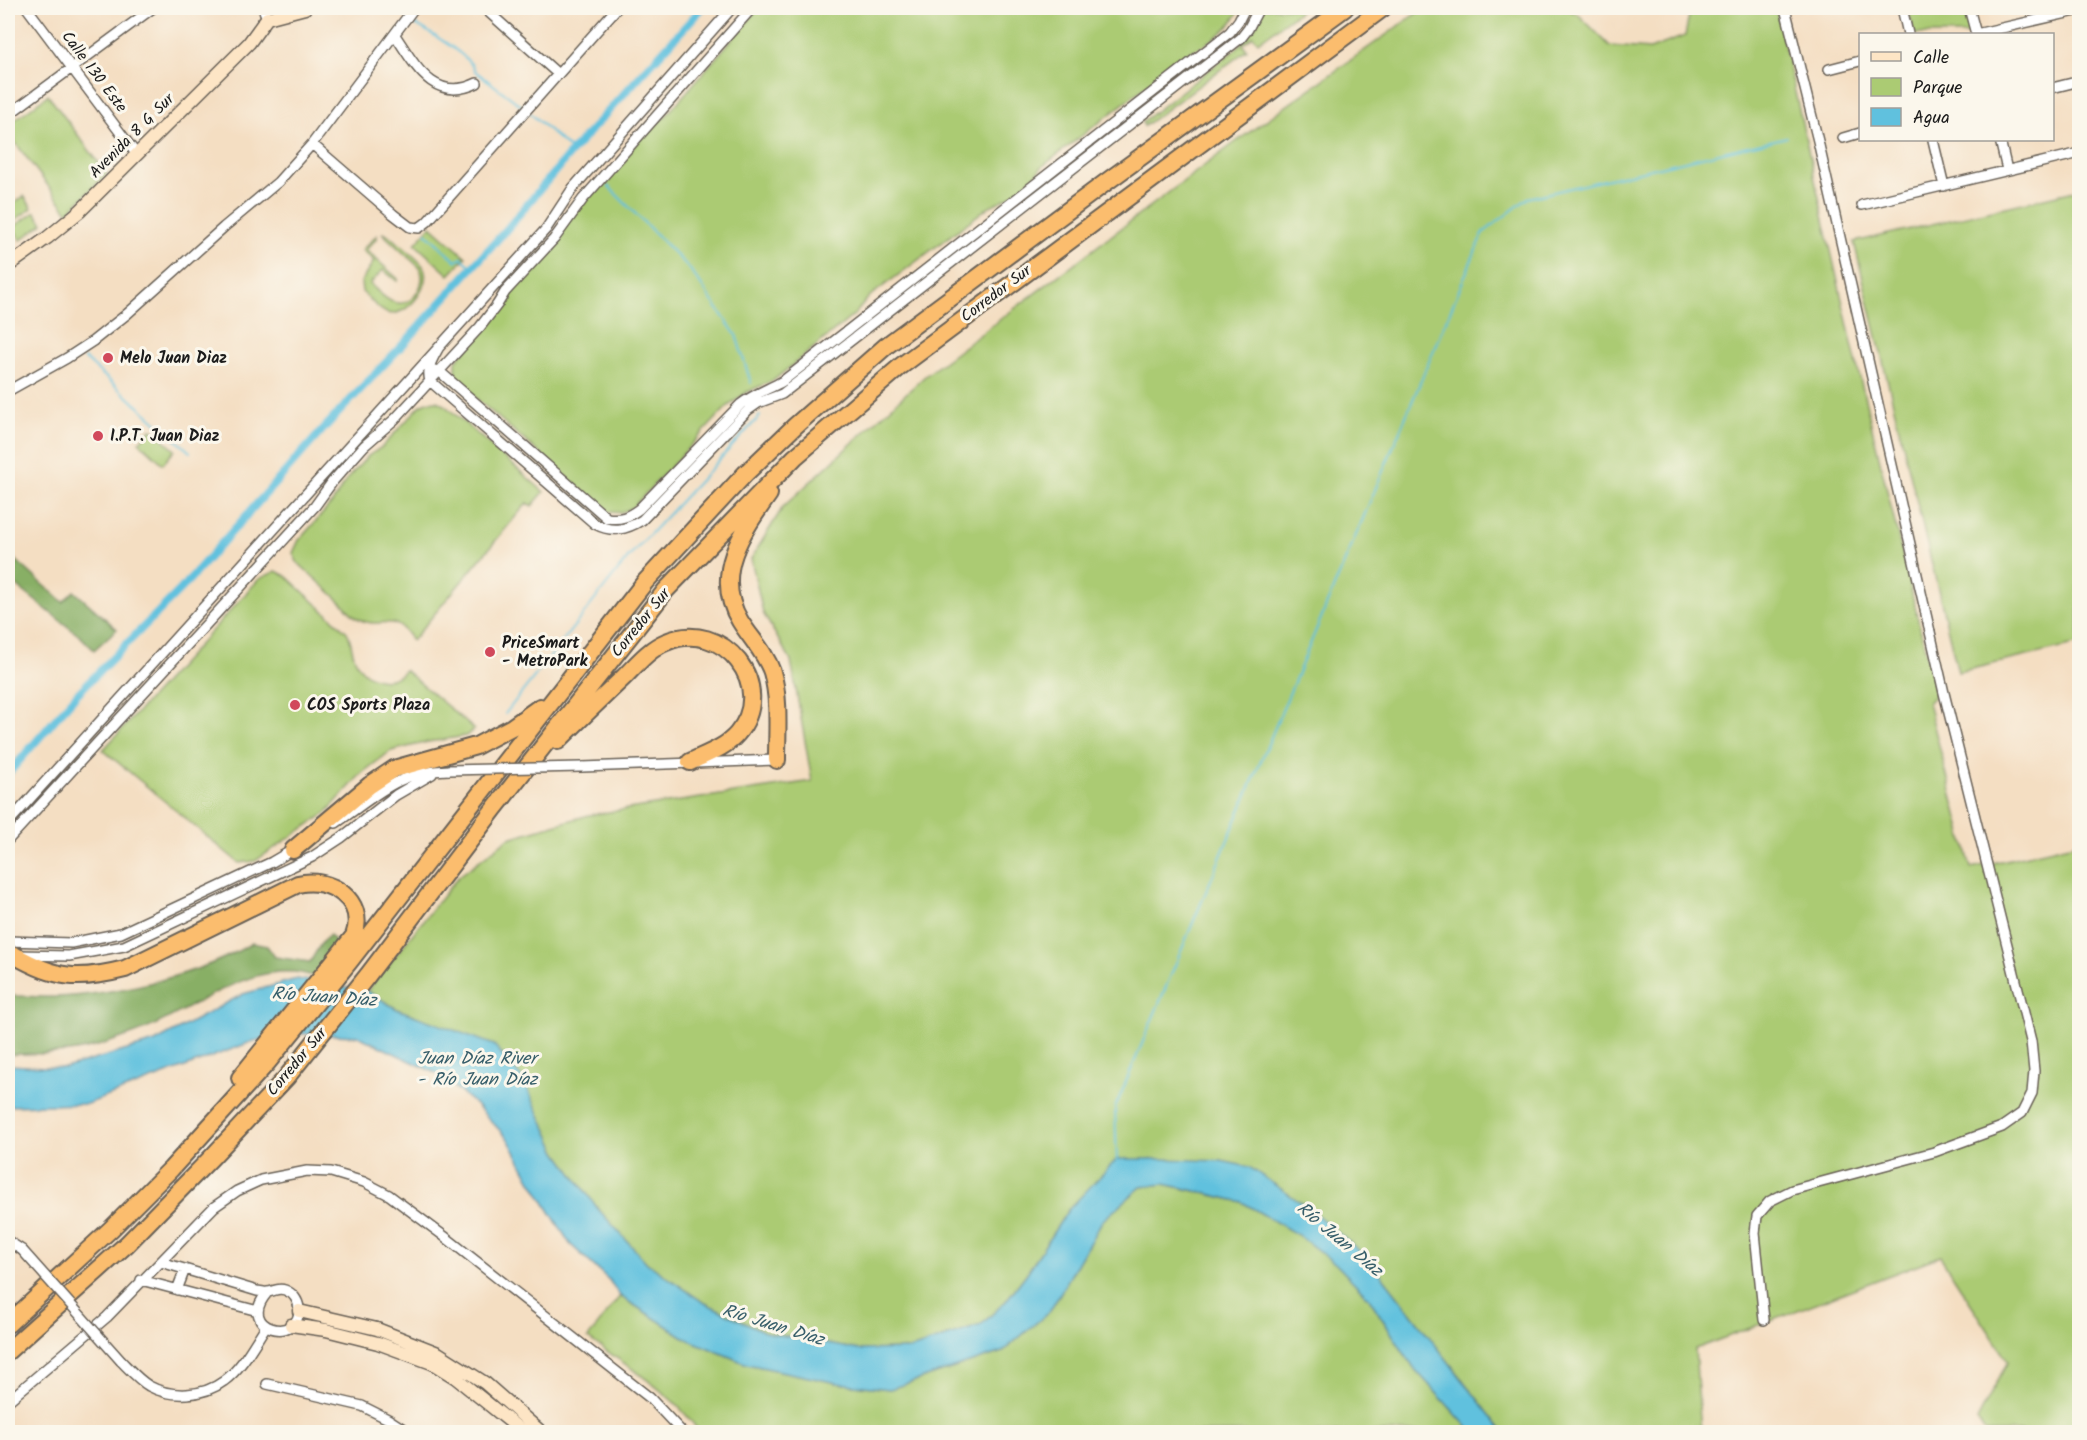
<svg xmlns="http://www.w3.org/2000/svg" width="2087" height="1440" font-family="Kalam,sans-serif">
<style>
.green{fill:#abcb73;stroke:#647448;stroke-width:1.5}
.forest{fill:#88af65;stroke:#526640;stroke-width:1.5}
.water{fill:#60c1de;stroke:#3e6e7d;stroke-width:1.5}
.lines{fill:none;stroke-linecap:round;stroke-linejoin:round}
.stream{stroke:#60c1de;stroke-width:2}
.canal{stroke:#60c1de;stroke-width:8}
.street-casing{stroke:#686056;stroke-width:12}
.secondary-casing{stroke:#686056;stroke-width:15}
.highway-casing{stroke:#686056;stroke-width:20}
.street{stroke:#fff;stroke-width:9}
.secondary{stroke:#fde5c5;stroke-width:12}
.highway{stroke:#fbbd6e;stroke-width:16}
.street-bridge-casing{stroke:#686056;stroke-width:12;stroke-linecap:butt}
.street-bridge{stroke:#fff;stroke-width:9}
.poi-dot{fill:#d1495b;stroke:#fbf7ec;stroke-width:2}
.labels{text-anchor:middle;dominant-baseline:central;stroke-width:6;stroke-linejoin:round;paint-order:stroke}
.street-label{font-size:16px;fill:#1c1c1c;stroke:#fbf7ec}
.poi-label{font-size:16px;font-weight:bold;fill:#1c1c1c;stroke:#fbf7ec;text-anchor:start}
.water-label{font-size:18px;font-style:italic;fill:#375e6a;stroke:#fbf7ec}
</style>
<rect width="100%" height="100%" fill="#fbf7ec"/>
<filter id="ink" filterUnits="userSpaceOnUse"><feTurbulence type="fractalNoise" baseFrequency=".0167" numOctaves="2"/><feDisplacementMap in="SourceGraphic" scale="12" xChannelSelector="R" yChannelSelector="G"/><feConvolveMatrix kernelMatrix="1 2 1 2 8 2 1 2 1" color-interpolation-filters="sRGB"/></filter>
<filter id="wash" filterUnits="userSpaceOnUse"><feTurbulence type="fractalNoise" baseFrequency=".008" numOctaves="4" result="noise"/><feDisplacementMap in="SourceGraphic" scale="24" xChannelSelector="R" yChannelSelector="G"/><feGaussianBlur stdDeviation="1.35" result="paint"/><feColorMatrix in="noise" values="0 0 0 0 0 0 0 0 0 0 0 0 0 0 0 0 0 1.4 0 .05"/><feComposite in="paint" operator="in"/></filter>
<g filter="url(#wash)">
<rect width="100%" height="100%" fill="#f4dec2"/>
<!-- green -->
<path class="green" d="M759 8H1240C1232 29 1210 43 1190 52L1043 166C1029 184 1011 198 990 206L869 297 855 314 774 380 747 392 727 407 633 507C623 513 617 514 606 511L456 381V361L497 314 508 295 583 203 651 126 665 117Z
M1262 8H1304L1258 42 1253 36 1243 44 1247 50 1144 126 1142 122 1236 49 1256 25Z
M1424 8H1566L1579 15 1610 46 1650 49 1685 36 1689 16 1685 8H1776L1855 357 1936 694 1928 703 1971 868 2079 843V1432H1985L1977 1420 2008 1361 1940 1256 1695 1349 1701 1432H1503L1369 1259 1310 1209 1249 1167 1221 1161 1068 1210 1027 1273 1006 1301 981 1325 911 1349 859 1350 765 1332 703 1302 647 1263 598 1209 557 1152 523 1080 437 1025 397 1009 367 991 458 877 509 838 589 815 812 781 791 661 763 613 751 559 783 507 925 376 1237 141Z
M1908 8H1965L1972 34H1914Z
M48 95 107 174 68 212 8 133V125Z
M2079 190V644L1958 672 1854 242Z
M24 196 32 208 9 224 8 221V208Z
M35 212 43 223 21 240 12 228Z
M431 226 466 257 449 275 415 244Z
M382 233 388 235C398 243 416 256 423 266 434 284 406 319 387 313 378 310 369 298 362 292L361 282 374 261 362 250 377 235V238L366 250 398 279 397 281 383 270 370 284C378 291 387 302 398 303 415 305 427 282 420 268Z
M436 401 442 403 544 492 532 506 527 503 412 641C394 609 380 631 359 619 353 616 347 608 342 603 327 589 312 576 297 562L293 553 299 540 332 503 347 479 368 456 382 447 422 404 428 402Z
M151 429 175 450 163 464 139 442Z
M276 571 286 576 347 632C352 641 351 650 355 659 364 680 390 687 405 670L474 729 466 736 428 742 391 751 362 773 326 813 255 861 239 863 103 750 259 579Z
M1164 1184 1242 1202 1298 1235 1336 1264 1369 1298 1413 1367 1472 1432H699C675 1394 625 1365 588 1338L620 1296 687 1339 747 1364 837 1383 890 1389 1002 1352 1050 1311 1102 1221 1141 1187Z"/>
<!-- forest -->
<path class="forest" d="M8 553 63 602 74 591 117 629 94 650 82 638 8 579Z
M330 935 340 946 315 977C254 953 188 1016 133 1034 116 1040 98 1047 81 1050 57 1055 31 1053 8 1055V996C23 996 38 997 54 997 113 995 202 975 252 943L267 946 275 957 310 962 322 942Z"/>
<!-- water -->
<path class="water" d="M297 979 367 991 397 1009 494 1045 523 1079 557 1152 598 1209 647 1263 703 1302 765 1332 859 1350 911 1349 981 1325 1006 1301 1027 1273 1068 1210 1117 1159H1163L1221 1161 1249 1167 1310 1209 1369 1259 1503 1432H1472L1413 1367 1369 1298 1336 1264 1298 1235 1242 1202 1187 1189 1164 1184 1141 1187 1102 1221 1050 1311 1002 1352 890 1389 837 1383 747 1364 687 1339 620 1296 609 1280 570 1244 531 1181 508 1139 475 1104 438 1074 358 1036 284 1033 251 1042 87 1104 8 1106V1065L65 1068 155 1042 243 994Z"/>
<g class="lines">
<!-- stream -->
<path class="stream" d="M412 22C428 32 469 54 475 71L523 107
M530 113 572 151
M608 186 689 268 736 335 751 383
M426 233 456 261 462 258 473 268
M84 358 190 452
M505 714 627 559 760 416
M1117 1163 1115 1108 1483 233 1528 198 1787 137"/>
<!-- canal -->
<path class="canal" d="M8 774 77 694 181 589 326 426 410 337 506 230 572 151 702 8"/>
</g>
</g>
<g filter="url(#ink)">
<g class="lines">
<defs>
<path id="street" d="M27 8 137 155
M263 8 267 18
M484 8 558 74
M1902 8 1908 34
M1969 8 1976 34
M1976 34 2076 11
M395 35C415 65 434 104 477 83
M1829 69 1860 61
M2052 88 2080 81
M8 115 153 8
M1843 138 1860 133
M1933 140 1944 186
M2000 140 2007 170
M312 144 393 214 410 227 419 228 427 222 617 8
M1862 205 2080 153
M439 347C433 358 426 368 430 381L595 524C612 533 626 530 642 520L748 410 758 403 782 394 1241 38 1248 29 1259 8
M434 370 439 371 607 518C621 520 628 517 639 509L741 404C754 394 769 389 783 381L1230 32 1239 20 1245 8
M8 391 67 358 93 341 127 314 224 227 278 182 312 144 414 8
M582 767 777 760
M8 823 546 229 573 188 732 8
M336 823C376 796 397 771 449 770
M8 840 315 506 333 481 364 446 395 419 480 327 497 305 505 292 554 239 583 199 752 8
M8 941 71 943 121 933 272 862 296 848
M19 955 69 956 124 946 312 857 341 838 396 795 432 774
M8 1241 22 1250
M161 1262 257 1291C261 1291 264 1293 267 1292 274 1292 277 1287 285 1290 293 1293 298 1300 299 1308 301 1345 235 1330 267 1293
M141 1280 258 1311
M177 1290 185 1269
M1764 1320 1755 1233 1757 1216 1770 1201 1792 1190 1934 1152 2002 1127 2022 1113 2032 1093 2034 1071 2031 1041 1944 693 1818 141 1785 8
M121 1361C130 1370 139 1380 149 1386 171 1398 203 1397 224 1381 242 1368 254 1344 266 1326
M267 1384 362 1406 388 1419 408 1432
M8 1401 107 1317 214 1207 237 1191 261 1180 307 1171 331 1172 364 1182 389 1195 444 1236 650 1398 682 1432"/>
<path id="secondary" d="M8 266 47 238 80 211 249 43 267 18 305 8
M299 1311 377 1329 438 1353 485 1383 541 1432
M291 1325 326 1330 378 1343 432 1363 456 1378 523 1432"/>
<path id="highway" d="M769 494C742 532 712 574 740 621 751 639 765 652 772 672 780 700 777 731 777 760
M558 741C580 719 602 698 624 677 637 664 649 649 666 642 723 617 778 687 737 734 725 748 706 754 690 762
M293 850 370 785 394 769 476 746 512 727 540 707
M14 955C56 979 78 981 125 969L298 884C329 876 367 900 354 936L240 1078
M8 1324 111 1229 171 1169 267 1063 349 962 645 582 745 474 795 426 886 346 1105 183 1345 8
M8 1351 127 1244 211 1158 286 1078 368 975 494 809 666 590 795 457 901 366 1383 8"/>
</defs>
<!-- street casing -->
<use href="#street" class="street-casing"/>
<!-- secondary casing -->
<use href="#secondary" class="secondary-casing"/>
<!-- highway casing -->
<use href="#highway" class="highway-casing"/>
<!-- street -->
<use href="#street" class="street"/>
<!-- secondary -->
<use href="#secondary" class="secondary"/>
<!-- highway -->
<use href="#highway" class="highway"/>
<defs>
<path id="street-bridge" d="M449 770 582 767
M22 1250 121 1361"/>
</defs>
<!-- street-bridge casing -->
<use href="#street-bridge" class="street-bridge-casing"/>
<!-- street-bridge -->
<use href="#street-bridge" class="street-bridge"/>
</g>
</g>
<!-- markers -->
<g class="poi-dot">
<circle cx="108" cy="358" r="6"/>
<circle cx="98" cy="436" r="6"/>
<circle cx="490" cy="652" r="6"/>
<circle cx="295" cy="705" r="6"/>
</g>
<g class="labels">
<!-- street labels -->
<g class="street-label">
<text transform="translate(94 72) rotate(53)">Calle 130 Este</text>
<text transform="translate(132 136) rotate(-45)">Avenida 8 G Sur</text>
<text transform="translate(996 294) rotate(-37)">Corredor Sur</text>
<text transform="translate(641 623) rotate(-51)">Corredor Sur</text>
<text transform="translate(297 1062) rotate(-50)">Corredor Sur</text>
</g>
<!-- poi labels -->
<g class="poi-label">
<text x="120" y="358">Melo Juan Diaz</text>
<text x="110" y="436">I.P.T. Juan Diaz</text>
<text x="502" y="643">PriceSmart<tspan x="502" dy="18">- MetroPark</tspan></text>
<text x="307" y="705">COS Sports Plaza</text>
</g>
<!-- water labels -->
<g class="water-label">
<text transform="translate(324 998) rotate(4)">Río Juan Díaz</text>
<text x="477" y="1059">Juan Díaz River<tspan x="477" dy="21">- Río Juan Díaz</tspan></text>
<text transform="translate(1339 1240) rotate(40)">Río Juan Díaz</text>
<text transform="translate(773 1326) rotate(17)">Río Juan Díaz</text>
</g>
</g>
<!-- margin -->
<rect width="2087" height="1440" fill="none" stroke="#fbf7ec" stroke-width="30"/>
<!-- legend -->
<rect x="1859" y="33" width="195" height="108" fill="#fbf7ec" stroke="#a29f99" stroke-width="1.5"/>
<rect x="1871" y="52" width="30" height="9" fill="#fde5c5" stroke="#a29f99" stroke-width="1.5"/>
<text x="1913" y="63" font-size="18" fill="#1c1c1c">Calle</text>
<rect x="1871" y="78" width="30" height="18" fill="#abcb73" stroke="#a29f99" stroke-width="1.5"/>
<text x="1913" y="93" font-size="18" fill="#1c1c1c">Parque</text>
<rect x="1871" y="108" width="30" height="18" fill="#60c1de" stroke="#a29f99" stroke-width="1.5"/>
<text x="1913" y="123" font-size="18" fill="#1c1c1c">Agua</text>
</svg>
